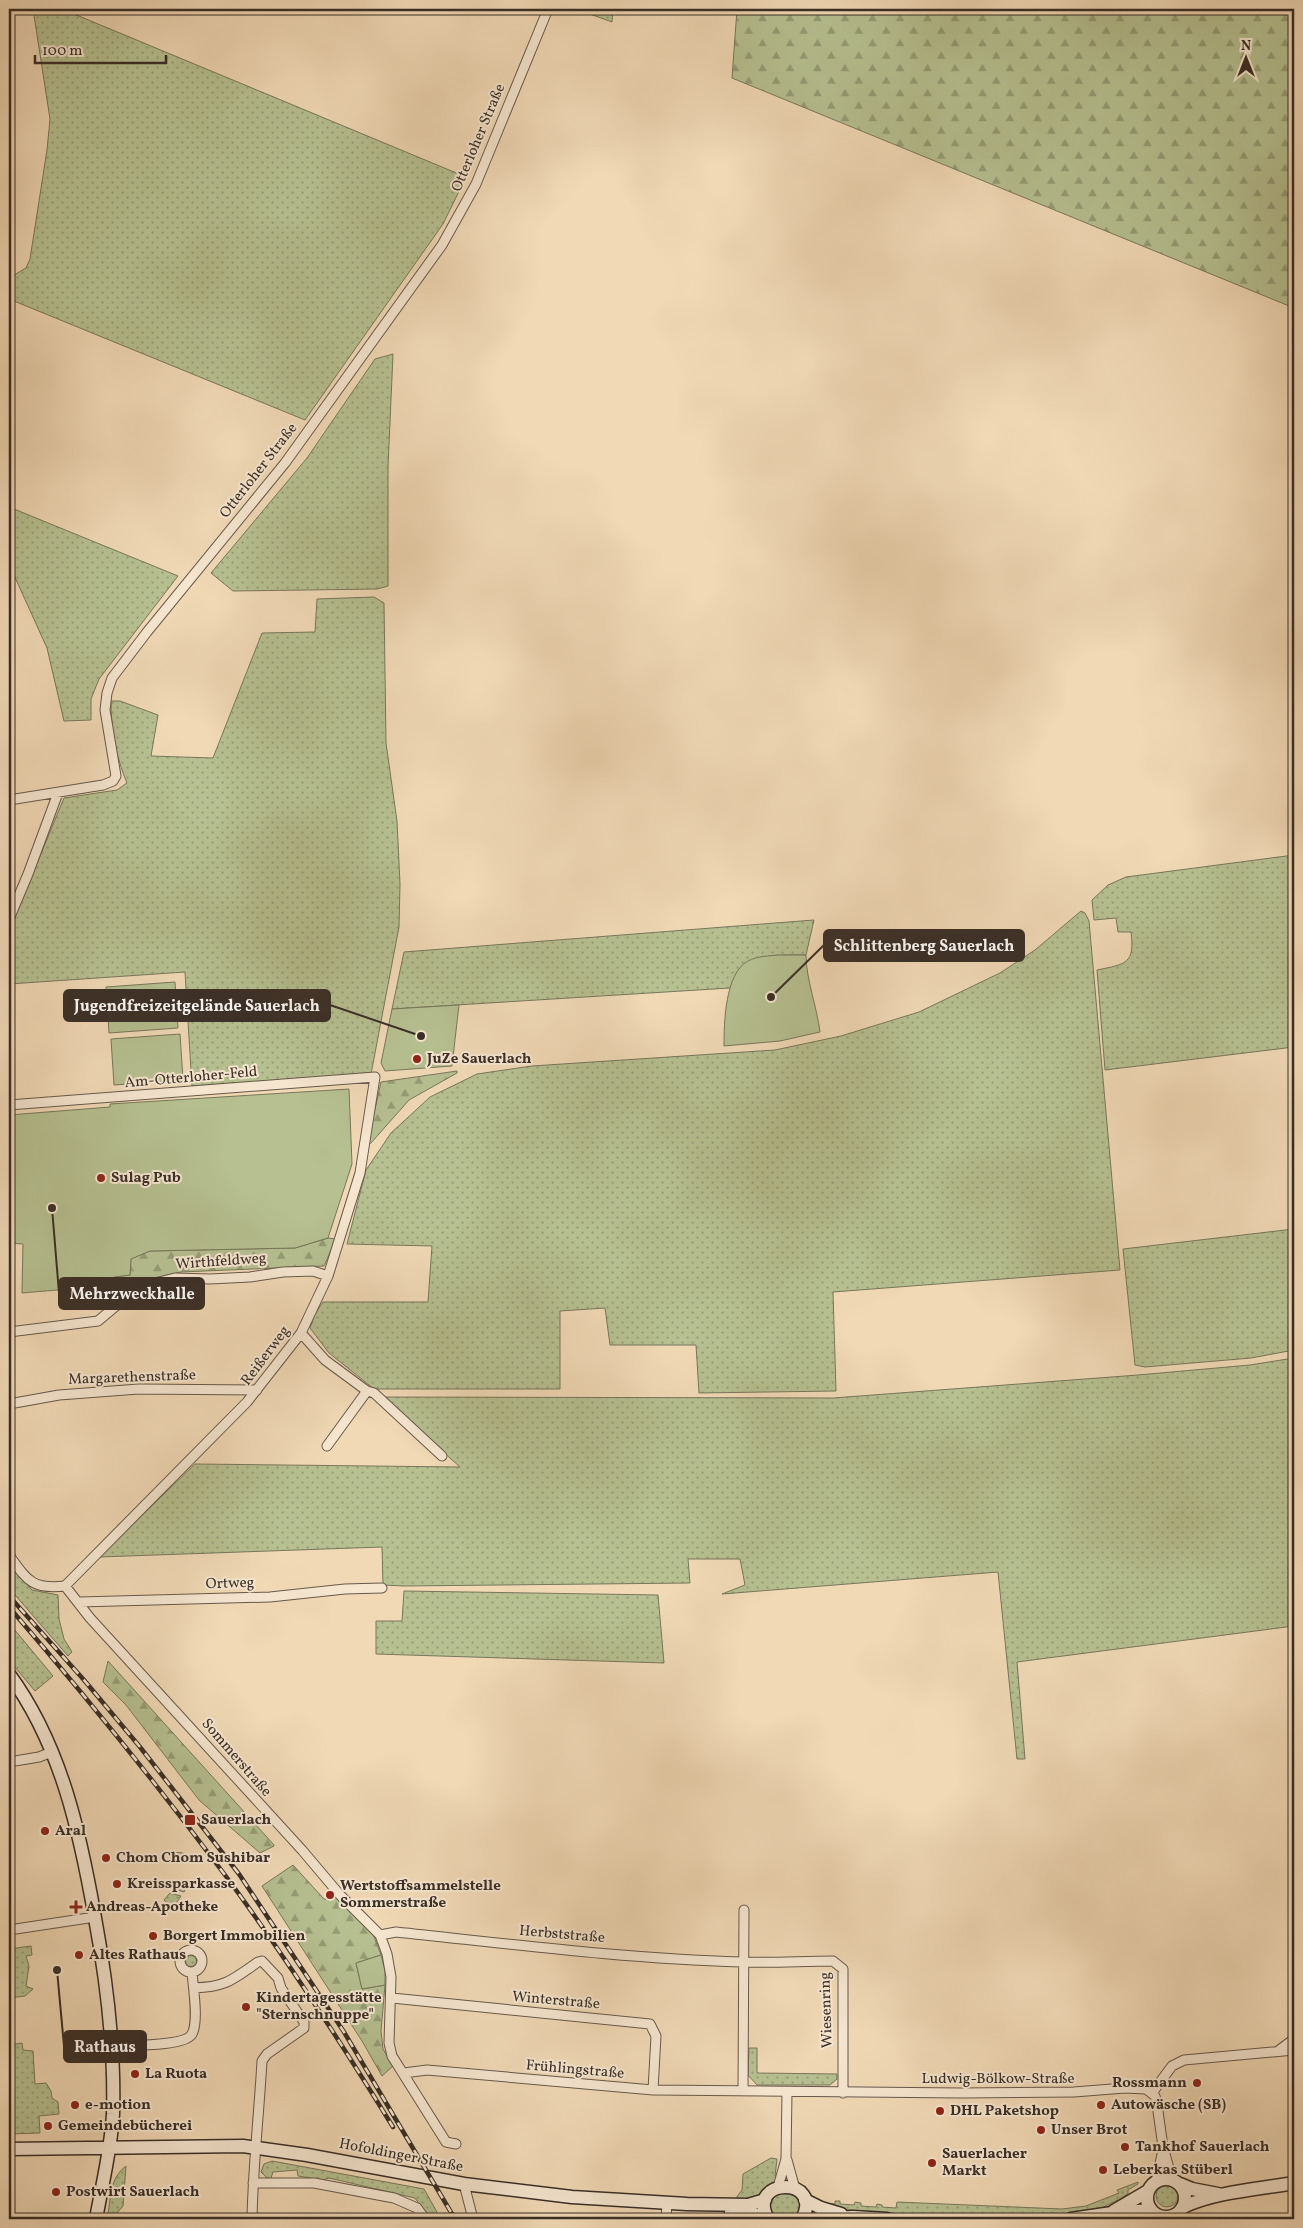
<svg xmlns="http://www.w3.org/2000/svg" width="1303" height="2228" font-family="Vollkorn,serif">
<style>
.grass{fill:url(#grass-dots);stroke:#78775c}
.forest{fill:url(#forest-firs);stroke:#78775c}
.park{fill:#b6c091;stroke:#78775c}
.lines{fill:none;stroke-linecap:round;stroke-linejoin:round}
.minor-casing{stroke:#67594b;stroke-width:11}
.secondary-casing{stroke:#392e27;stroke-width:15}
.minor{stroke:#f6e6d0;stroke-width:9}
.secondary{stroke:#f6e6d0;stroke-width:12}
.rail-casing{stroke:#392e27;stroke-width:4.5}
.rail{stroke:#f6e6d0;stroke-width:2.5;stroke-dasharray:8;stroke-linecap:butt}
.poi-dot{fill:#8f2418;stroke:#f6e6d0;stroke-width:2}
.labels{text-anchor:middle;dominant-baseline:central;stroke-width:4;stroke-linejoin:round;paint-order:stroke}
.street-label{font-size:15px;fill:#392e27;stroke:#f6e6d0}
.poi-label{font-size:15px;font-weight:bold;fill:#392e27;stroke:#f6e6d0;text-anchor:start}
.leader{fill:none;stroke:#392e27;stroke-width:2}
.callout-dot{fill:#392e27;stroke:#f6e6d0;stroke-width:2}
.callout{fill:#392e27;stroke:#392e27;stroke-width:2}
.callout-label{font-size:16px;text-anchor:middle;font-weight:bold;fill:#fff}
</style>
<defs>
<pattern id="grass-dots" width="8" height="8" patternUnits="userSpaceOnUse" patternTransform="scale(1.25)"><rect width="8" height="8" fill="#b6c091"/><path d="M2 2h.1M6 6h.1" fill="none" stroke="#959c76" stroke-width="1.8" stroke-linecap="round"/></pattern>
<pattern id="forest-firs" width="22" height="20" patternUnits="userSpaceOnUse" patternTransform="scale(1.25)"><rect width="22" height="20" fill="#b6c091"/><path d="M5 1l3.5 6h-7zM16 11l3.5 6h-7z" fill="#959c76"/></pattern>
</defs>
<rect width="100%" height="100%" fill="#f1d9b6"/>
<filter id="stains"><feTurbulence type="fractalNoise" baseFrequency=".004" numOctaves="4"/><feColorMatrix values="0 0 0 0 .2 0 0 0 0 .09 0 0 0 0 .02 0 0 0 .5 -.17"/></filter>
<radialGradient id="worn" r=".72"><stop offset=".6" stop-color="#630" stop-opacity="0"/><stop offset="1" stop-color="#630" stop-opacity=".3"/></radialGradient>
<!-- grass -->
<path class="grass" d="M33 9H62L466 177 443 224 305 420 9 299V278L26 268 30 259 47 150 50 119Z
M576 9H613L612 22Z
M393 354 388 467V586L377 589 233 591 211 573 307 458 375 359Z
M9 507 178 576 99 679 91 699V720L64 721 47 648 9 564Z
M374 597 384 603 386 743 397 821 400 884 399 927 371 1074 192 1086 185 972 9 984V931L64 798 117 790 127 783C116 757 111 730 111 701H120L158 715 151 756 213 758 262 633 315 632 317 599Z
M1294 855V1047L1105 1070 1097 970C1126 964 1135 964 1131 932H1118L1116 918 1094 920 1092 900 1108 885 1126 877Z
M1081 911 1085 913 1089 921 1120 1270 833 1292 836 1391 699 1393 696 1345H610L605 1308 560 1311V1389H374L329 1353 310 1328 315 1314 323 1302H428L432 1246 347 1244 366 1170 391 1133 430 1097 477 1074 532 1066 775 1050 841 1036 919 1012 1000 973 1035 950Z
M814 920 806 955C770 955 749 952 730 988L392 1009 404 952Z
M1294 1229V1350L1251 1358 1145 1367 1135 1365 1123 1249Z
M1294 1358V1626L1017 1662 1025 1759H1017L998 1572 722 1594 745 1585 740 1559H688L690 1583 404 1586 383 1585 382 1547 99 1557 195 1464 460 1467 382 1397 833 1398 1138 1375 1250 1365Z
M9 1563 32 1590 58 1595 59 1619 64 1639 72 1652 68 1656 9 1588Z
M404 1591 658 1595 664 1663 376 1654V1621H402Z
M9 1623 53 1676 35 1691 9 1660Z
M172 1852 183 1853 186 1860 179 1862 172 1856Z
M175 1881H188L184 1892 172 1888Z
M170 1893 181 1896 173 1908 164 1900Z
M31 1946 32 1955 26 1956 29 1966 26 1986 33 1989 25 1996 9 1998V1949Z
M185.5 1961a5.5 5.5 0 1 1 11 0a5.5 5.5 0 1 1-11 0Z
M22 2043 23 2050 33 2051 35 2084 46 2083 51 2091 52 2098 58 2102 59 2114 39 2116 40 2133 9 2134V2045Z
M749 2048H757V2073L837 2074V2079L830 2085H757L748 2075Z
M771 2158 777 2159 775 2176 778 2177C764 2199 756 2197 733 2202L742 2190 743 2174Z
M272 2161 424 2189 441 2219H430L415 2198 329 2178 323 2180 298 2176 297 2170 273 2172 271 2178 268 2179 261 2172 264 2164Z
M126 2166 123 2206 116 2214H108C111 2196 110 2178 126 2166Z
M1138 2182V2184L1128 2190V2194C1115 2202 1102 2209 1087 2212 1061 2218 1033 2217 1007 2218 946 2218 885 2213 824 2208L823 2203 835 2204V2201H840V2204L854 2205 855 2202 861 2203V2206L876 2207 877 2204 882 2205V2207L896 2208 897 2202 1062 2209 1086 2206 1119 2193 1117 2190Z
M1156 2196a11 11 0 1 1 22 0a11 11 0 1 1-22 0Z
M784 2191 796 2195 802 2206 796 2219H775C765 2208 771 2196 784 2191Z"/>
<!-- forest -->
<path class="forest" d="M737 9H1294V308L732 78Z
M457 1071V1073L409 1100 371 1143 367 1145 381 1082Z
M328 1238 336 1239 324 1266 181 1272 140 1281 106 1306 104 1286 114 1277 130 1275 131 1258 150 1251 295 1248Z
M108 1661 274 1845V1846L260 1853 199 1800 126 1705 103 1682Z
M293 1865 324 1899 329 1900 335 1895 373 1934 381 1955 356 1963 362 1989 385 1985 381 2031 383 2049 393 2066 382 2076 362 2041 262 1886Z"/>
<!-- park -->
<path class="park" d="M779 955H806C806 979 817 1007 820 1032L780 1041 724 1046C724 1023 725 973 748 961 757 956 769 956 779 955Z
M175 982 178 1028 109 1033 106 987Z
M459 1005 452 1066 385 1071 381 1063 392 1009Z
M180 1034 183 1080 114 1085 111 1039Z
M349 1089 352 1164 328 1238 295 1248 150 1251 131 1259 130 1275 114 1277 104 1286 22 1293 23 1244 9 1243V1115L110 1107V1104Z
M381 1955 385 1971V1985L362 1989 356 1963Z"/>
<g class="lines">
<defs>
<path id="minor" d="M9 800 103 785 113 781 116 776 105 710 107 693 112 678 147 632 285 463 442 245 476 184 548 9
M9 919 28 874 58 793
M9 1105 375 1077 360 1173 328 1276 301 1333 247 1402 65 1586
M9 1332 98 1321 123 1300 151 1284 175 1278 210 1279 250 1277 283 1272 313 1271 328 1276
M301 1333 325 1360 367 1391 374 1393 442 1456
M9 1404 59 1395 139 1389 257 1390
M327 1446 367 1391
M9 1555C27 1580 32 1590 65 1586
M65 1586 90 1618 302 1850 340 1895 380 1935 387 1954 391 1977 389 2043 392 2056 446 2142 456 2144
M79 1602 270 1597 345 1589 382 1588
M9 1762 39 1757 52 1752
M9 1930 95 1917
M380 1935 396 1932C511 1944 626 1959 742 1962 773 1963 803 1961 833 1961L843 1969V2093
M180 1961a11 11 0 1 1 22 0a11 11 0 1 1-22 0Z
M194 1988C226 1987 232 1980 258 1962L262 1961 278 1978 281 1988 304 2022V2028L267 2054 262 2061C259 2114 253 2166 252 2219
M392 1998 650 2024 656 2036 653 2090
M113 2046C128 2045 185 2047 192 2034 199 2021 193 1987 192 1972
M1278 2051 1294 2039
M404 2073 427 2070 653 2090 961 2093 1074 2092 1125 2088 1146 2089 1155 2096 1157 2104 1163 2147 1172 2179
M743 2091 744 1910
M1152 2093 1172 2066 1184 2060 1294 2050
M787 2160 795 2189
M1156 2182 1163 2150
M253 2183H314L394 2198 417 2208 425 2219
M464 2184 473 2219
M778 2187 786 2159 787 2092
M1177 2214V2219
M1160 2216 1162 2219
M666 2219 667 2203"/>
<path id="secondary" d="M9 1674C61 1745 80 1832 95 1918 107 1983 115 2048 113 2114 111 2150 102 2185 96 2219
M9 2149 243 2146 307 2155 464 2184 572 2197 687 2204 748 2205 765 2200
M1147 2198a19 19 0 1 1 38 0a19 19 0 1 1-38 0Z
M1180 2184 1192 2189 1218 2194
M805 2200 821 2208 841 2214
M1183 2207C1215 2192 1259 2189 1294 2183
M1114 2211 1148 2191
M731 2212 753 2214 768 2219
M768 2219C745 2177 825 2176 802 2219
M807 2219 853 2217 887 2219
M1071 2219 1112 2213 1151 2210"/>
</defs>
<!-- minor casing -->
<use href="#minor" class="minor-casing"/>
<!-- secondary casing -->
<use href="#secondary" class="secondary-casing"/>
<!-- minor -->
<use href="#minor" class="minor"/>
<!-- secondary -->
<use href="#secondary" class="secondary"/>
<defs>
<path id="rail" d="M9 1596 84 1680 140 1747 239 1874 344 2032 455 2219
M9 1607C84 1694 156 1783 225 1875 285 1956 340 2041 393 2127"/>
</defs>
<!-- rail casing -->
<use href="#rail" class="rail-casing"/>
<!-- rail -->
<use href="#rail" class="rail"/>
</g>
<!-- markers -->
<g class="poi-dot">
<circle cx="417" cy="1059" r="5"/>
<circle cx="101" cy="1178" r="5"/>
<rect x="184" y="1814" width="12" height="12" rx="2.5"/>
<circle cx="45" cy="1831" r="5"/>
<circle cx="106" cy="1858" r="5"/>
<circle cx="117" cy="1884" r="5"/>
<circle cx="330" cy="1895" r="5"/>
<path d="M73.5 1899.5h5v5h5v5h-5v5h-5v-5h-5v-5h5z"/>
<circle cx="153" cy="1936" r="5"/>
<circle cx="79" cy="1955" r="5"/>
<circle cx="246" cy="2007" r="5"/>
<circle cx="135" cy="2074" r="5"/>
<circle cx="1197" cy="2083" r="5"/>
<circle cx="75" cy="2105" r="5"/>
<circle cx="1101" cy="2105" r="5"/>
<circle cx="940" cy="2111" r="5"/>
<circle cx="48" cy="2126" r="5"/>
<circle cx="1041" cy="2130" r="5"/>
<circle cx="1125" cy="2147" r="5"/>
<circle cx="932" cy="2163" r="5"/>
<circle cx="1103" cy="2170" r="5"/>
<circle cx="56" cy="2192" r="5"/>
</g>
<g class="labels">
<!-- street labels -->
<g class="street-label">
<text transform="translate(479 138) rotate(-67)">Otterloher Straße</text>
<text transform="translate(259 471) rotate(-52)">Otterloher Straße</text>
<text transform="translate(191 1078) rotate(-5)">Am-Otterloher-Feld</text>
<text transform="translate(221 1262) rotate(-4)">Wirthfeldweg</text>
<text transform="translate(266 1356) rotate(-53)">Reißerweg</text>
<text transform="translate(132 1378) rotate(-2)">Margarethenstraße</text>
<text transform="translate(230 1584) rotate(-2)">Ortweg</text>
<text transform="translate(236 1758) rotate(49)">Sommerstraße</text>
<text transform="translate(562 1935) rotate(5)">Herbststraße</text>
<text transform="translate(556 2001) rotate(5)">Winterstraße</text>
<text transform="translate(827 2010) rotate(-92)">Wiesenring</text>
<text transform="translate(575 2070) rotate(5)">Frühlingstraße</text>
<text x="998" y="2079">Ludwig-Bölkow-Straße</text>
<text transform="translate(401 2156) rotate(11)">Hofoldinger Straße</text>
</g>
<!-- poi labels -->
<g class="poi-label">
<text x="427" y="1059">JuZe Sauerlach</text>
<text x="111" y="1178">Sulag Pub</text>
<text x="201" y="1820">Sauerlach</text>
<text x="55" y="1831">Aral</text>
<text x="116" y="1858">Chom Chom Sushibar</text>
<text x="127" y="1884">Kreissparkasse</text>
<text x="340" y="1886">Wertstoffsammelstelle<tspan x="340" dy="17">Sommerstraße</tspan></text>
<text x="86" y="1907">Andreas-Apotheke</text>
<text x="163" y="1936">Borgert Immobilien</text>
<text x="89" y="1955">Altes Rathaus</text>
<text x="256" y="1998">Kindertagesstätte<tspan x="256" dy="17">"Sternschnuppe"</tspan></text>
<text x="145" y="2074">La Ruota</text>
<text x="1187" y="2083" text-anchor="end">Rossmann</text>
<text x="85" y="2105">e-motion</text>
<text x="1111" y="2105">Autowäsche (SB)</text>
<text x="950" y="2111">DHL Paketshop</text>
<text x="58" y="2126">Gemeindebücherei</text>
<text x="1051" y="2130">Unser Brot</text>
<text x="1135" y="2147">Tankhof Sauerlach</text>
<text x="942" y="2154">Sauerlacher<tspan x="942" dy="17">Markt</tspan></text>
<text x="1113" y="2170">Leberkas Stüberl</text>
<text x="66" y="2192">Postwirt Sauerlach</text>
</g>
</g>
<!-- callouts -->
<path class="leader" d="M771 997L824 945M421 1036L330 1005M52 1208L59 1293M57 1970L64 2046"/>
<g class="callout-dot">
<circle cx="771" cy="997" r="5"/>
<circle cx="421" cy="1036" r="5"/>
<circle cx="52" cy="1208" r="5"/>
<circle cx="57" cy="1970" r="5"/>
</g>
<g class="callout">
<rect x="824" y="930" width="200" height="31" rx="5"/>
<rect x="64" y="990" width="266" height="31" rx="5"/>
<rect x="59" y="1278" width="145" height="31" rx="5"/>
<rect x="64" y="2031" width="82" height="31" rx="5"/>
</g>
<g class="callout-label">
<text x="924" y="951">Schlittenberg Sauerlach</text>
<text x="197" y="1011">Jugendfreizeitgelände Sauerlach</text>
<text x="132" y="1299">Mehrzweckhalle</text>
<text x="105" y="2052">Rathaus</text>
</g>
<!-- margin -->
<rect width="1303" height="2228" fill="none" stroke="#f1d9b6" stroke-width="30"/>
<rect x="10" y="10" width="1283" height="2208" fill="none" stroke="#392e27" stroke-width="2.5"/>
<rect x="15" y="15" width="1273" height="2198" fill="none" stroke="#392e27"/>
<!-- north arrow -->
<g transform="translate(1246 58)" stroke="#f6e6d0" stroke-width="4" paint-order="stroke">
<path d="M0-4L9 19L0 12L-9 19Z" fill="#392e27"/>
<text y="-8" font-size="14" font-weight="bold" text-anchor="middle" fill="#392e27">N</text>
</g>
<!-- scale -->
<path d="M35 55v8h131v-8" fill="none" stroke="#392e27" stroke-width="2.5"/>
<text x="42" y="55" font-size="15" fill="#392e27" stroke="#f6e6d0" stroke-width="4" paint-order="stroke">100 m</text>
<rect width="100%" height="100%" filter="url(#stains)"/>
<rect width="100%" height="100%" fill="url(#worn)"/>
</svg>
